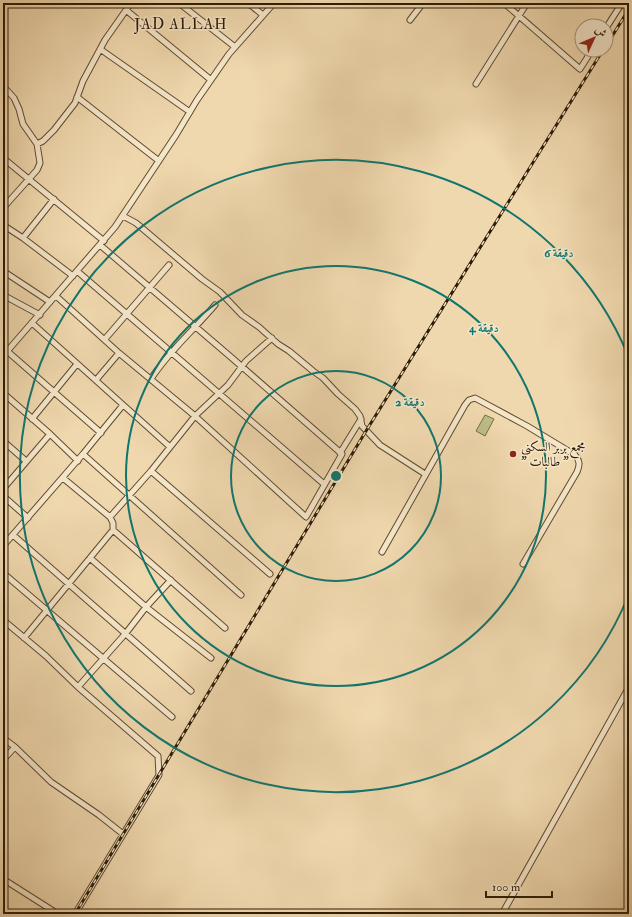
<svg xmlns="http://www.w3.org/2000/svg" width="632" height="917" font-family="'IM FELL Double Pica',Amiri,serif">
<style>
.green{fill:#bdbe88;stroke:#756d46}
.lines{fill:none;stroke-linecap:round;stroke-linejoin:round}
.minor-casing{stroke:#5e4b2e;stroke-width:7}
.minor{stroke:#f5e6ca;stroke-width:5}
.rail-casing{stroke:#2d1c04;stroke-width:3}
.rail{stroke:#f5e6ca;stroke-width:1.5;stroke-dasharray:4.5;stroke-linecap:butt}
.ring{fill:none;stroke:#0f766e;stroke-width:2}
.poi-dot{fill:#8f2418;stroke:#f5e6ca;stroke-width:1.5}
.labels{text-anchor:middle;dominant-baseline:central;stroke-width:3;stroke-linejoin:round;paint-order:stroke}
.poi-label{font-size:13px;fill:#2d1c04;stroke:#f5e6ca;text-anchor:start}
.quarter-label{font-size:15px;letter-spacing:1px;fill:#2d1c04;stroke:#f5e6ca}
.centre{fill:#0f766e;stroke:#f5e6ca;stroke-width:2}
.ring-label{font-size:12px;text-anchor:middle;font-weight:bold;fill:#0f766e;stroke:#f5e6ca;stroke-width:3;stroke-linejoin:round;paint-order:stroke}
</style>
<rect width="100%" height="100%" fill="#f0d8ae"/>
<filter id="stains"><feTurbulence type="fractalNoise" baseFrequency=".005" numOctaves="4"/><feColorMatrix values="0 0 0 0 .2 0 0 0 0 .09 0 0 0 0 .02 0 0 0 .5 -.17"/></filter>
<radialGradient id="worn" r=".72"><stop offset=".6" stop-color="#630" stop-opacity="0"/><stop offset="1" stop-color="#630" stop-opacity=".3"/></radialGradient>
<!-- green -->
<path class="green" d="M485 415 494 419 485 436 476 431Z"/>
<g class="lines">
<defs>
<path id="minor" d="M179 3 235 47
M248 3 263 15
M504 3 580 69 592 50
M126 10 211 80
M410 20 423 3
M606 28 622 3
M100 49 190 112
M476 84 527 3
M3 86 14 98 19 109 23 124 37 144 40 163 37 170 3 208
M77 97 159 161
M37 144 43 141 54 130 75 103 83 81 105 40 131 3
M3 158 104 241
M123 216 136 223 202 279 220 292 242 315 259 327 278 344 289 351 313 371 323 378 338 394 355 409 360 416 362 426 380 445 425 474
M3 225 23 238 73 276
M23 238 54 199
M3 271 50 302
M77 271 324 484
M3 295 40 315
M56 296 119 353 195 416 306 517 342 454 232 358 100 245
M32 323 170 447
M105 339 169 265
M7 351 101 433
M3 356 115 227 176 135 197 100 229 54 274 3
M151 379C168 352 194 330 215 305
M96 380 119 353
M3 393 50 434 78 461
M32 419 77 364
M3 441 26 461
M340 453 361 419
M83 454 241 595
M151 471 270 574
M3 489 50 434
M3 496 28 518
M110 517 151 471 195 416 228 385 246 361 272 338
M113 530 225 628
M13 535 191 691
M3 546 83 454 123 405
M382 552 465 405 469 400 475 398 527 426 575 455C580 461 580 465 577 472L523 564
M90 558 146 607 211 658
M3 573 172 717
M3 620 46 656 78 687 158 756 159 775 75 914
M24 638 113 530V523L110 517 63 478
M78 687 126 633 146 607 171 580
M3 738 15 747 3 760
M15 747 51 782 99 815 123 834
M3 879 58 914
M502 914 629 687"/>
</defs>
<!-- minor casing -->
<use href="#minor" class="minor-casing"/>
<!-- minor -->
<use href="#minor" class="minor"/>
<defs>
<path id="rail" d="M606 46 629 9
M75 914 366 431 603 50"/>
</defs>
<!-- rail casing -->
<use href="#rail" class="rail-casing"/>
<!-- rail -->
<use href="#rail" class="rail"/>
</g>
<!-- distance rings -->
<g class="ring">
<circle cx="336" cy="476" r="105"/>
<circle cx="336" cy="476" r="210"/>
<path d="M629 594A316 316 0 1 1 629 358"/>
</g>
<!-- markers -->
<circle class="poi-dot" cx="513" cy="454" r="4"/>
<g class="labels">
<!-- poi labels -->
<g class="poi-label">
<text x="521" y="447">مجمع بربر السكني<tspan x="521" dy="15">" طالبات "</tspan></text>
</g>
<!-- quarter labels -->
<g class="quarter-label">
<text x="181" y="24">JAD ALLAH</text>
</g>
</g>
<circle cx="336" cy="476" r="6" class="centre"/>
<g class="ring-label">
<text x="559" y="257">6 دقيقة</text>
<text x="484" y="332">4 دقيقة</text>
<text x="410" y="406">2 دقيقة</text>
</g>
<!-- margin -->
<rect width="632" height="917" fill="none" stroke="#f0d8ae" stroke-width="16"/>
<rect x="4" y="4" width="624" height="909" fill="none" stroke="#2d1c04" stroke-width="2"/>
<rect x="8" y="8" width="616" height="901" fill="none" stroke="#2d1c04"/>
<!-- north arrow -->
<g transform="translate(594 38) rotate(46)"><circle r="19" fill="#f5e6ca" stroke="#a5957b"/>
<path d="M0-3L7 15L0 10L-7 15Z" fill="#8f2418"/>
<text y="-6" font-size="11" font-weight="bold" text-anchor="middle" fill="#2d1c04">ش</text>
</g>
<!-- scale -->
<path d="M486 891v6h66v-6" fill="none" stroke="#2d1c04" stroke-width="2"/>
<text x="492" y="891" font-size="12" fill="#2d1c04" stroke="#f5e6ca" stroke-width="3" paint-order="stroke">100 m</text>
<rect width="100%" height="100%" filter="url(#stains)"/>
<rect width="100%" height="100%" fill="url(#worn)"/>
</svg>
